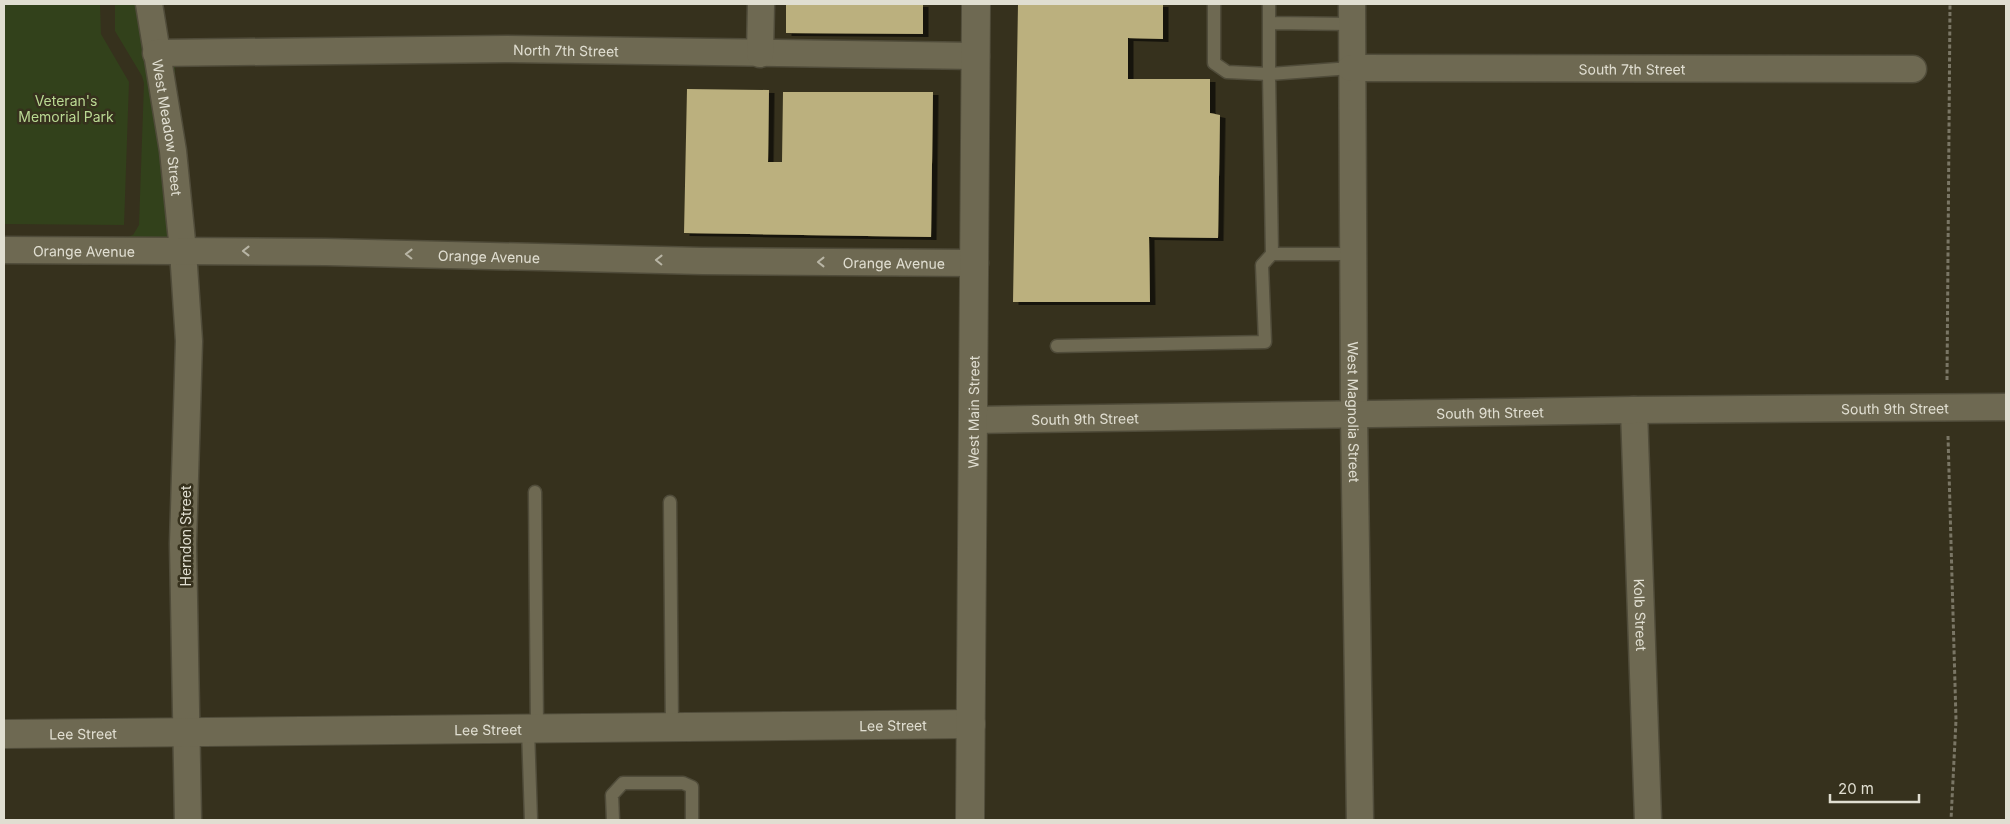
<svg xmlns="http://www.w3.org/2000/svg" width="2010" height="824" font-family="Inter,sans-serif">
<style>
.green{fill:#32411b}
.building{fill:#bbb07e;filter:url(#shadow)}
.lines{fill:none;stroke-linecap:round;stroke-linejoin:round}
.service-casing{stroke:#504c3a;stroke-width:15}
.minor-casing{stroke:#504c3a;stroke-width:29}
.tertiary-casing{stroke:#504c3a;stroke-width:30}
.secondary-casing{stroke:#504c3a;stroke-width:30}
.path{stroke:#7a7665;stroke-width:3;stroke-dasharray:4 2.5;stroke-linecap:butt}
.service{stroke:#6e6952;stroke-width:12}
.minor{stroke:#6e6952;stroke-width:26}
.tertiary{stroke:#6e6952;stroke-width:28}
.secondary{stroke:#6e6952;stroke-width:28}
.oneway{stroke:#b8b5a5}
.labels{text-anchor:middle;dominant-baseline:central;stroke-width:5;stroke-linejoin:round;paint-order:stroke}
.street-label{font-size:14px;fill:#e0ded1;stroke:#36311d}
.park-label{font-size:14px;fill:#bad993;stroke:#36311d}
</style>
<defs>
<filter id="shadow"><feDropShadow dx="5.5" dy="3" stdDeviation="0" flood-color="#0009"/></filter>
</defs>
<rect width="100%" height="100%" fill="#36311d"/>
<!-- green -->
<path class="green" d="M4 4H100L101 34 129 82 124 225 4 224Z
M115 4H145L175 53 176 251 124 238 133 235 139 225 144 83 142 76 115 31Z"/>
<!-- building -->
<path class="building" d="M786 4H923V34L786 33Z
M1018 4H1163V39L1128 38V79H1210V113L1220 115 1218 238 1149 237 1150 302H1013Z
M687 89 769 90 768 162H782L783 92H933L931 237 684 233Z"/>
<g class="lines">
<defs>
<path id="service" d="M1214 4V63L1227 72 1269 74V4
M1269 23 1352 24
M1272 254 1269 74 1351 68
M1057 346 1265 342 1262 265 1272 254H1352
M535 492 537 728
M670 502 672 727
M528 729 531 820
M613 820 612 795 623 783H683L692 787V820"/>
<g id="minor">
<path id="s1" d="M149 4 173 151 183 251 189 341 183 544 188 820"/>
<path id="s2" d="M1352 4 1354 415 1360 820"/>
<path id="s3" d="M156 53 506 49 976 56"/>
<path d="M760 54 761 4"/>
<path id="s4" d="M1351 68 1913 69"/>
<path id="s5" d="M4 250 326 252 702 261 975 263"/>
<path id="s6" d="M1634 410 1648 820"/>
<path id="s7" d="M974 420 1634 410 2006 407"/>
</g>
<g id="tertiary">
<path id="s8" d="M4 734 971 724"/>
</g>
<g id="secondary">
<path id="s9" d="M970 820 976 4"/>
</g>
</defs>
<!-- service casing -->
<use href="#service" class="service-casing"/>
<!-- minor casing -->
<use href="#minor" class="minor-casing"/>
<!-- tertiary casing -->
<use href="#tertiary" class="tertiary-casing"/>
<!-- secondary casing -->
<use href="#secondary" class="secondary-casing"/>
<!-- path -->
<path class="path" d="M1947 380 1950 4
M1948 436 1956 720 1951 820"/>
<!-- service -->
<use href="#service" class="service"/>
<!-- minor -->
<use href="#minor" class="minor"/>
<!-- tertiary -->
<use href="#tertiary" class="tertiary"/>
<!-- secondary -->
<use href="#secondary" class="secondary"/>
</g>
<!-- one-way arrows -->
<defs><path id="oneway-chevron" d="M-2-3.5L2.5 0L-2 3.5" fill="none" stroke-width="1.6" stroke-linecap="round" stroke-linejoin="round" transform="scale(1.25)"/></defs>
<g class="oneway">
<use href="#oneway-chevron" transform="translate(246 251) rotate(-180)"/>
<use href="#oneway-chevron" transform="translate(409 254) rotate(-179)"/>
<use href="#oneway-chevron" transform="translate(659 260) rotate(-179)"/>
<use href="#oneway-chevron" transform="translate(821 262) rotate(-180)"/>
</g>
<g class="labels">
<!-- street labels -->
<g class="street-label">
<text stroke="none"><textPath href="#s3" startOffset="410">North 7th Street</textPath></text>
<text stroke="none"><textPath href="#s4" startOffset="281">South 7th Street</textPath></text>
<text stroke="none"><textPath href="#s1" startOffset="125">West Meadow Street</textPath></text>
<text stroke="none"><textPath href="#s5" startOffset="80">Orange Avenue</textPath></text>
<text stroke="none"><textPath href="#s5" startOffset="485">Orange Avenue</textPath></text>
<text stroke="none"><textPath href="#s5" startOffset="890">Orange Avenue</textPath></text>
<text stroke="none"><textPath href="#s7" startOffset="921">South 9th Street</textPath></text>
<text stroke="none"><textPath href="#s9" startOffset="408">West Main Street</textPath></text>
<text stroke="none"><textPath href="#s2" startOffset="408">West Magnolia Street</textPath></text>
<text stroke="none"><textPath href="#s7" startOffset="516">South 9th Street</textPath></text>
<text stroke="none"><textPath href="#s7" startOffset="111">South 9th Street</textPath></text>
<text transform="translate(185 536) rotate(-90)">Herndon Street</text>
<text stroke="none"><textPath href="#s6" startOffset="205">Kolb Street</textPath></text>
<text stroke="none"><textPath href="#s8" startOffset="889">Lee Street</textPath></text>
<text stroke="none"><textPath href="#s8" startOffset="484">Lee Street</textPath></text>
<text stroke="none"><textPath href="#s8" startOffset="79">Lee Street</textPath></text>
</g>
<!-- park labels -->
<g class="park-label">
<text x="66" y="100">Veteran's<tspan x="66" dy="16">Memorial Park</tspan></text>
</g>
</g>
<!-- border -->
<rect width="2010" height="824" fill="none" stroke="#e0ded1" stroke-width="10"/>
<!-- scale -->
<path d="M1830 794v8h89v-8" fill="none" stroke="#e0ded1" stroke-width="2.5"/>
<text x="1838" y="794" font-size="15" fill="#e0ded1" stroke="#36311d" stroke-width="4" paint-order="stroke">20 m</text>
</svg>
